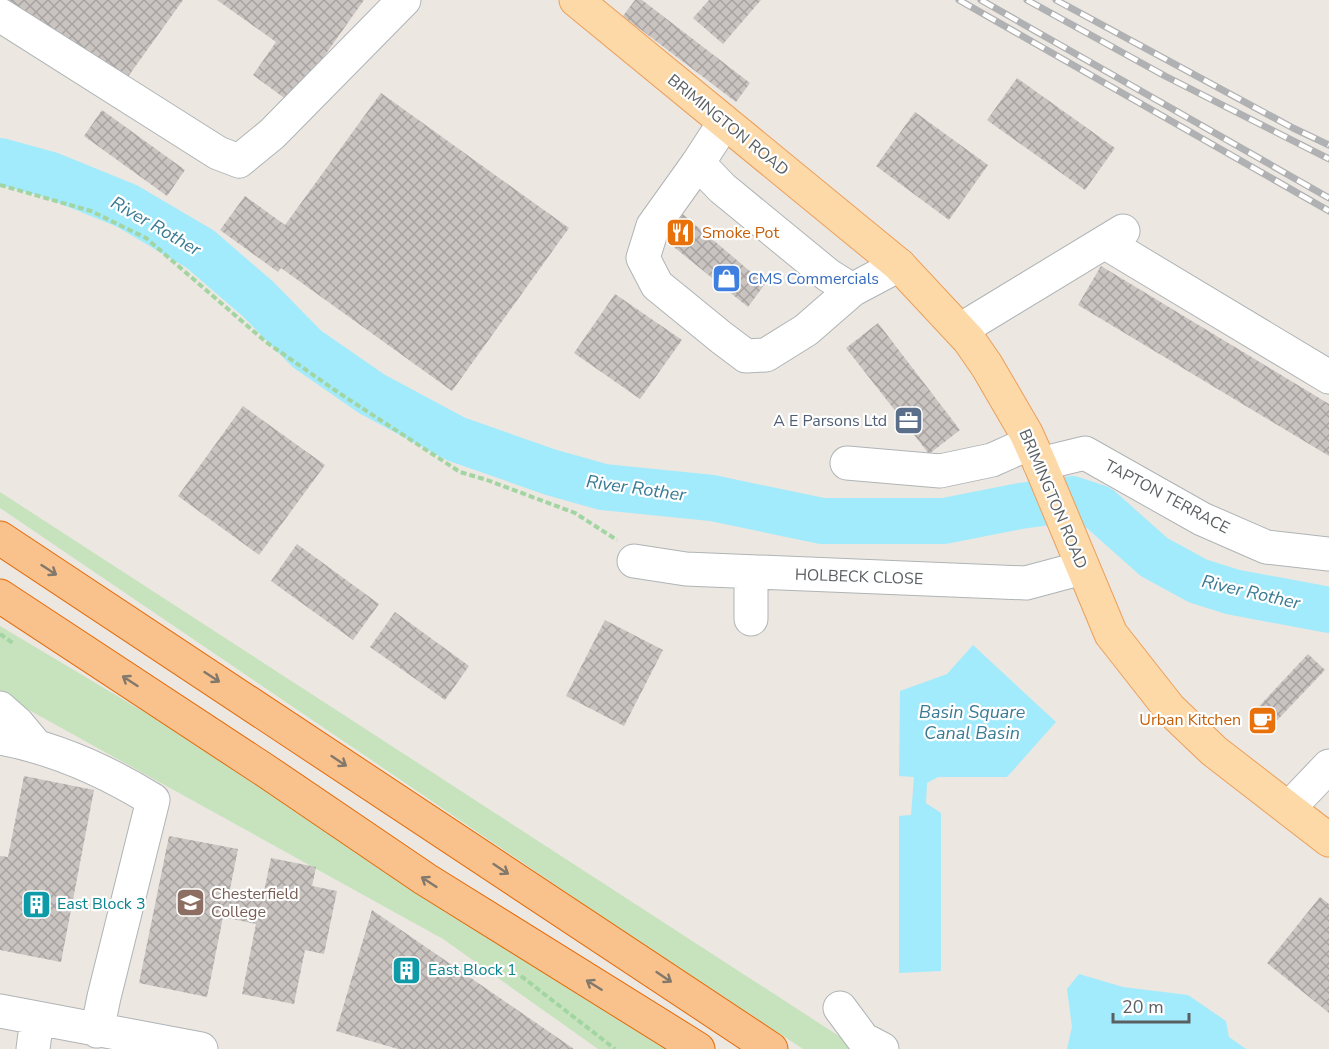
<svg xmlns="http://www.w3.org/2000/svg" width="1329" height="1049" font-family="'Nunito Sans',sans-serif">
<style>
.green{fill:#c7e3be}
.water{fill:#a2ebfc}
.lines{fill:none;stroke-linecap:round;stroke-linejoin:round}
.river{stroke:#a2ebfc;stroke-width:46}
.building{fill:url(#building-cross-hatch)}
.minor-casing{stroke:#afb4b6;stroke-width:35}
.major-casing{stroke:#ec9f5b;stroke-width:35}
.highway-casing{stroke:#e56a08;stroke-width:35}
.path{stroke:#a2d5a2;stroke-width:4;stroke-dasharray:6 3;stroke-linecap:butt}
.minor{stroke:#fff;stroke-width:33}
.major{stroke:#fcd9a7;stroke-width:33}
.highway{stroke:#f9c28c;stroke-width:33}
.rail-casing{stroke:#b0b1b2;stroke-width:7}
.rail{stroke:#fff;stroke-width:4.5;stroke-dasharray:14;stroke-linecap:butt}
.oneway{stroke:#82786c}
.labels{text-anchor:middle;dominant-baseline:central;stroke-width:4.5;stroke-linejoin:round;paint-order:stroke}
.street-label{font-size:16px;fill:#5a5f62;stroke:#fff}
.food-label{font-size:16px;fill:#c56008;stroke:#fff;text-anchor:start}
.shop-label{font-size:16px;fill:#366cbe;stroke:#fff;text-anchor:start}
.service-label{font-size:16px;fill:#4e5e75;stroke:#fff;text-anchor:end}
.education-label{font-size:16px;fill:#785e54;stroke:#fff;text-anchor:start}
.culture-label{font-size:16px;fill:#0d838f;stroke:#fff;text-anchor:start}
.water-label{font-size:18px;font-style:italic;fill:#397b93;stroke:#fff}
</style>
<defs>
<pattern id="building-cross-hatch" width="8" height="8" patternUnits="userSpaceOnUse" patternTransform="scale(1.5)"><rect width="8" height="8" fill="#cac4c1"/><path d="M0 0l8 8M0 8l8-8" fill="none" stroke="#a7a2a0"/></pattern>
</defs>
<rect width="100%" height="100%" fill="#ece7e1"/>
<!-- green -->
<path class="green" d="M0 492 859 1049H803L638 941 0 508Z
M0 626 213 753 667 1049H598L443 939 0 694Z"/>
<!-- water -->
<path class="water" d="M973 645 1056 722 1007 777H938L927 783 926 803 941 813V971L899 973V816L911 815 914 777 899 776 900 691 947 674Z
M1079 974 1123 987 1188 995 1226 1021 1229 1037 1246 1049H1067L1072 1027 1067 989Z"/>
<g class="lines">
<!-- river -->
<path class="river" d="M0 161 51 175 127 206 200 249 258 299 307 349 372 394 456 439 550 472 603 487 712 498 822 521H944L1020 506 1072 499 1099 508 1154 557 1198 581 1233 592 1329 610"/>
</g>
<!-- building -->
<path class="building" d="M4 0H183L122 85Z
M217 0H364L291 103 253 75 276 42Z
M635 0H642L750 83 736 102 623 16Z
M709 0H761L723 44 693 18Z
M1017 78 1115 148 1085 190 987 120Z
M381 93 569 228 452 391 281 268 278 272 220 230 245 196 285 225Z
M102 110 185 170 167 196 84 136Z
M915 112 988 165 949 220 876 166Z
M679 211 765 284 748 307 659 235Z
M1101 266 1329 404V456L1078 305Z
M615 294 682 340 640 399 574 353Z
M878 323 960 430 929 454 846 348Z
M243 406 325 465 259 555 178 496Z
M297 544 379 604 353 640 271 581Z
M395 612 469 666 445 700 370 647Z
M605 620 663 650 624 726 566 696Z
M1308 654 1325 670 1265 733 1248 718Z
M24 776 94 790 61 962 0 950V856L8 857Z
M169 836 238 849 229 894 262 901 271 858 316 867 312 886 337 891 324 954 305 950 294 1004 242 994 256 924 223 917 207 997 139 983Z
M1320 897 1329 904V1013L1267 963Z
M372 910 574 1049H398L336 1031Z"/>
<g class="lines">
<defs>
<path id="minor" d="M0 15 218 153 239 161 272 134 404 0
M724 123 698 163 722 188 828 275 852 290 899 265
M698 163 653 226 643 258 657 285 722 338 746 356 766 355 806 330 852 290
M1106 243 1329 377
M960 330 1123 231
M847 463 940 471 992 460 1030 443
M1040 464 1085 453 1202 519 1266 547 1329 554
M634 561 686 569 1026 583 1082 568
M751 573V619
M0 708 17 723 37 747
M0 738C55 748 106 771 153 800L104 997 97 1031
M1289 808 1329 766
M840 1008 863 1039 882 1049
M0 1011 201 1049
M33 1049 37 1018"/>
<path id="major" d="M576 0 899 265 969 340 987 366 1026 433 1040 464 1111 634 1170 709 1214 751 1329 840"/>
<path id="highway" d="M0 538 771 1049
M0 596 266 771 425 879 698 1049"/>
</defs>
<!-- minor casing -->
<use href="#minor" class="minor-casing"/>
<!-- major casing -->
<use href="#major" class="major-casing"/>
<!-- highway casing -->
<use href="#highway" class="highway-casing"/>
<!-- path -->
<path class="path" d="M0 185 91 211 146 238 266 342 339 393 460 472 487 480 575 513 617 540
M0 634 13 643
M521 976 615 1049"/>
<!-- minor -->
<use href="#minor" class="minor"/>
<!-- major -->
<use href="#major" class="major"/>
<!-- highway -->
<use href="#highway" class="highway"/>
<defs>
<path id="rail" d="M959 0 1329 211
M981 0 1329 198
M1027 0 1165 76 1329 159
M1056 0 1293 128 1329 145"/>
</defs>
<!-- rail casing -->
<use href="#rail" class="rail-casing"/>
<!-- rail -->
<use href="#rail" class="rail"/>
</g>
<!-- one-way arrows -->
<defs><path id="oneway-shaft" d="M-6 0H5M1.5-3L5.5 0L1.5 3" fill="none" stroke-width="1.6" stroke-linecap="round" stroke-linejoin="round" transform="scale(1.5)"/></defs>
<g class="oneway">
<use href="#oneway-shaft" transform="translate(49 570) rotate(33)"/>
<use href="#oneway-shaft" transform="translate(212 677) rotate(33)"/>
<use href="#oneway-shaft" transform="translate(130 681) rotate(-147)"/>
<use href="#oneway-shaft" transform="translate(339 761) rotate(34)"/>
<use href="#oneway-shaft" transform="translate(501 869) rotate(34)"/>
<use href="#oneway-shaft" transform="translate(429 882) rotate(-147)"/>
<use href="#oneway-shaft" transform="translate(664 977) rotate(34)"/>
<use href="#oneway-shaft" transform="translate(594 985) rotate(-148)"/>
</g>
<!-- icons -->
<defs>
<symbol id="restaurant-square" viewBox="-11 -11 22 22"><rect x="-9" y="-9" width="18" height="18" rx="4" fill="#e8710a" stroke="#fff"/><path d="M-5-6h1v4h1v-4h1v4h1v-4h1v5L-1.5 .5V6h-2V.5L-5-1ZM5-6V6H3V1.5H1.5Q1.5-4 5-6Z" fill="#fff"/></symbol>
<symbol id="shop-square" viewBox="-11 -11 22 22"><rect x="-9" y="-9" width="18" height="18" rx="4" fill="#3f7fe0" stroke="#fff"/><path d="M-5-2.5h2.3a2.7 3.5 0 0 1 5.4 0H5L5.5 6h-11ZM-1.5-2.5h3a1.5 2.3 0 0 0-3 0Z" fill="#fff"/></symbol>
<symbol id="office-square" viewBox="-11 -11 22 22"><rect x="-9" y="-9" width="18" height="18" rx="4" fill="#5c6f8a" stroke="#fff"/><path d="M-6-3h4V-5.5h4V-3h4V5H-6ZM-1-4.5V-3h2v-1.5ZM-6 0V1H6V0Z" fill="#fff"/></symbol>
<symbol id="cafe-square" viewBox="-11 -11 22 22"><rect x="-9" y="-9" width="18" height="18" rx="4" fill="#e8710a" stroke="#fff"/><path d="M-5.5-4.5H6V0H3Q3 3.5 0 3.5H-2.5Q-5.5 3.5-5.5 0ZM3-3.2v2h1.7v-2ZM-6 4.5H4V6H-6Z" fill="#fff"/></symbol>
<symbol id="university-square" viewBox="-11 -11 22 22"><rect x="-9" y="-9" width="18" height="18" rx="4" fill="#8d6e63" stroke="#fff"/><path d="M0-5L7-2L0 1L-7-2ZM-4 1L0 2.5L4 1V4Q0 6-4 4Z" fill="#fff"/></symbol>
<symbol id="building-square" viewBox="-11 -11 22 22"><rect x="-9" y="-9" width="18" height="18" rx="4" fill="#0f9aa8" stroke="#fff"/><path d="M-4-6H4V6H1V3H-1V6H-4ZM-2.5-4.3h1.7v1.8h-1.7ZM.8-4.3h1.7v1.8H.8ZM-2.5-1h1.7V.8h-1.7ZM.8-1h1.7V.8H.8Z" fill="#fff"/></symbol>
</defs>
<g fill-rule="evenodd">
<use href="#restaurant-square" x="664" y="216" width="33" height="33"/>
<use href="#shop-square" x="710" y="262" width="33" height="33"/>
<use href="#office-square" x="892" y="404" width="33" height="33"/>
<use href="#cafe-square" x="1246" y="704" width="33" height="33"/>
<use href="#university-square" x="174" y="886" width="33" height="33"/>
<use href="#building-square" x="20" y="888" width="33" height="33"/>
<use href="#building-square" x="390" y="954" width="33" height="33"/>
</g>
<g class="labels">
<!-- street labels -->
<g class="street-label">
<text transform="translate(728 125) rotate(39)">BRIMINGTON ROAD</text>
<text transform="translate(1167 497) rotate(28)">TAPTON TERRACE</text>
<text transform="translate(1053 499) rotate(67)">BRIMINGTON ROAD</text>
<text transform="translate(859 577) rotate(2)">HOLBECK CLOSE</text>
</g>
<!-- food labels -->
<g class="food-label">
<text x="702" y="233">Smoke Pot</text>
<text x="1241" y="720" text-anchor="end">Urban Kitchen</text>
</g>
<!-- shop labels -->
<g class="shop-label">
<text x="748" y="279">CMS Commercials</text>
</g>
<!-- service labels -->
<g class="service-label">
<text x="887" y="421">A E Parsons Ltd</text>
</g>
<!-- education labels -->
<g class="education-label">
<text x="211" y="894">Chesterfield<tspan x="211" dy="18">College</tspan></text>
</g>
<!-- culture labels -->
<g class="culture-label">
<text x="57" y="904">East Block 3</text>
<text x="428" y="970">East Block 1</text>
</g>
<!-- water labels -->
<g class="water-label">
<text transform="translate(156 226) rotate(30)">River Rother</text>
<text transform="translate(636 488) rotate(8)">River Rother</text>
<text transform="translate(1251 592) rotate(13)">River Rother</text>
<text x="972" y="712">Basin Square<tspan x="972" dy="21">Canal Basin</tspan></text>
</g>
</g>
<!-- scale -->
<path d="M1113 1013v9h76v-9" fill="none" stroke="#5a5f62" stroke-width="3"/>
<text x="1122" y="1013" font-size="18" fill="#5a5f62" stroke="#ffffff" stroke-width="4.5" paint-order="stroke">20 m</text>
</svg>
